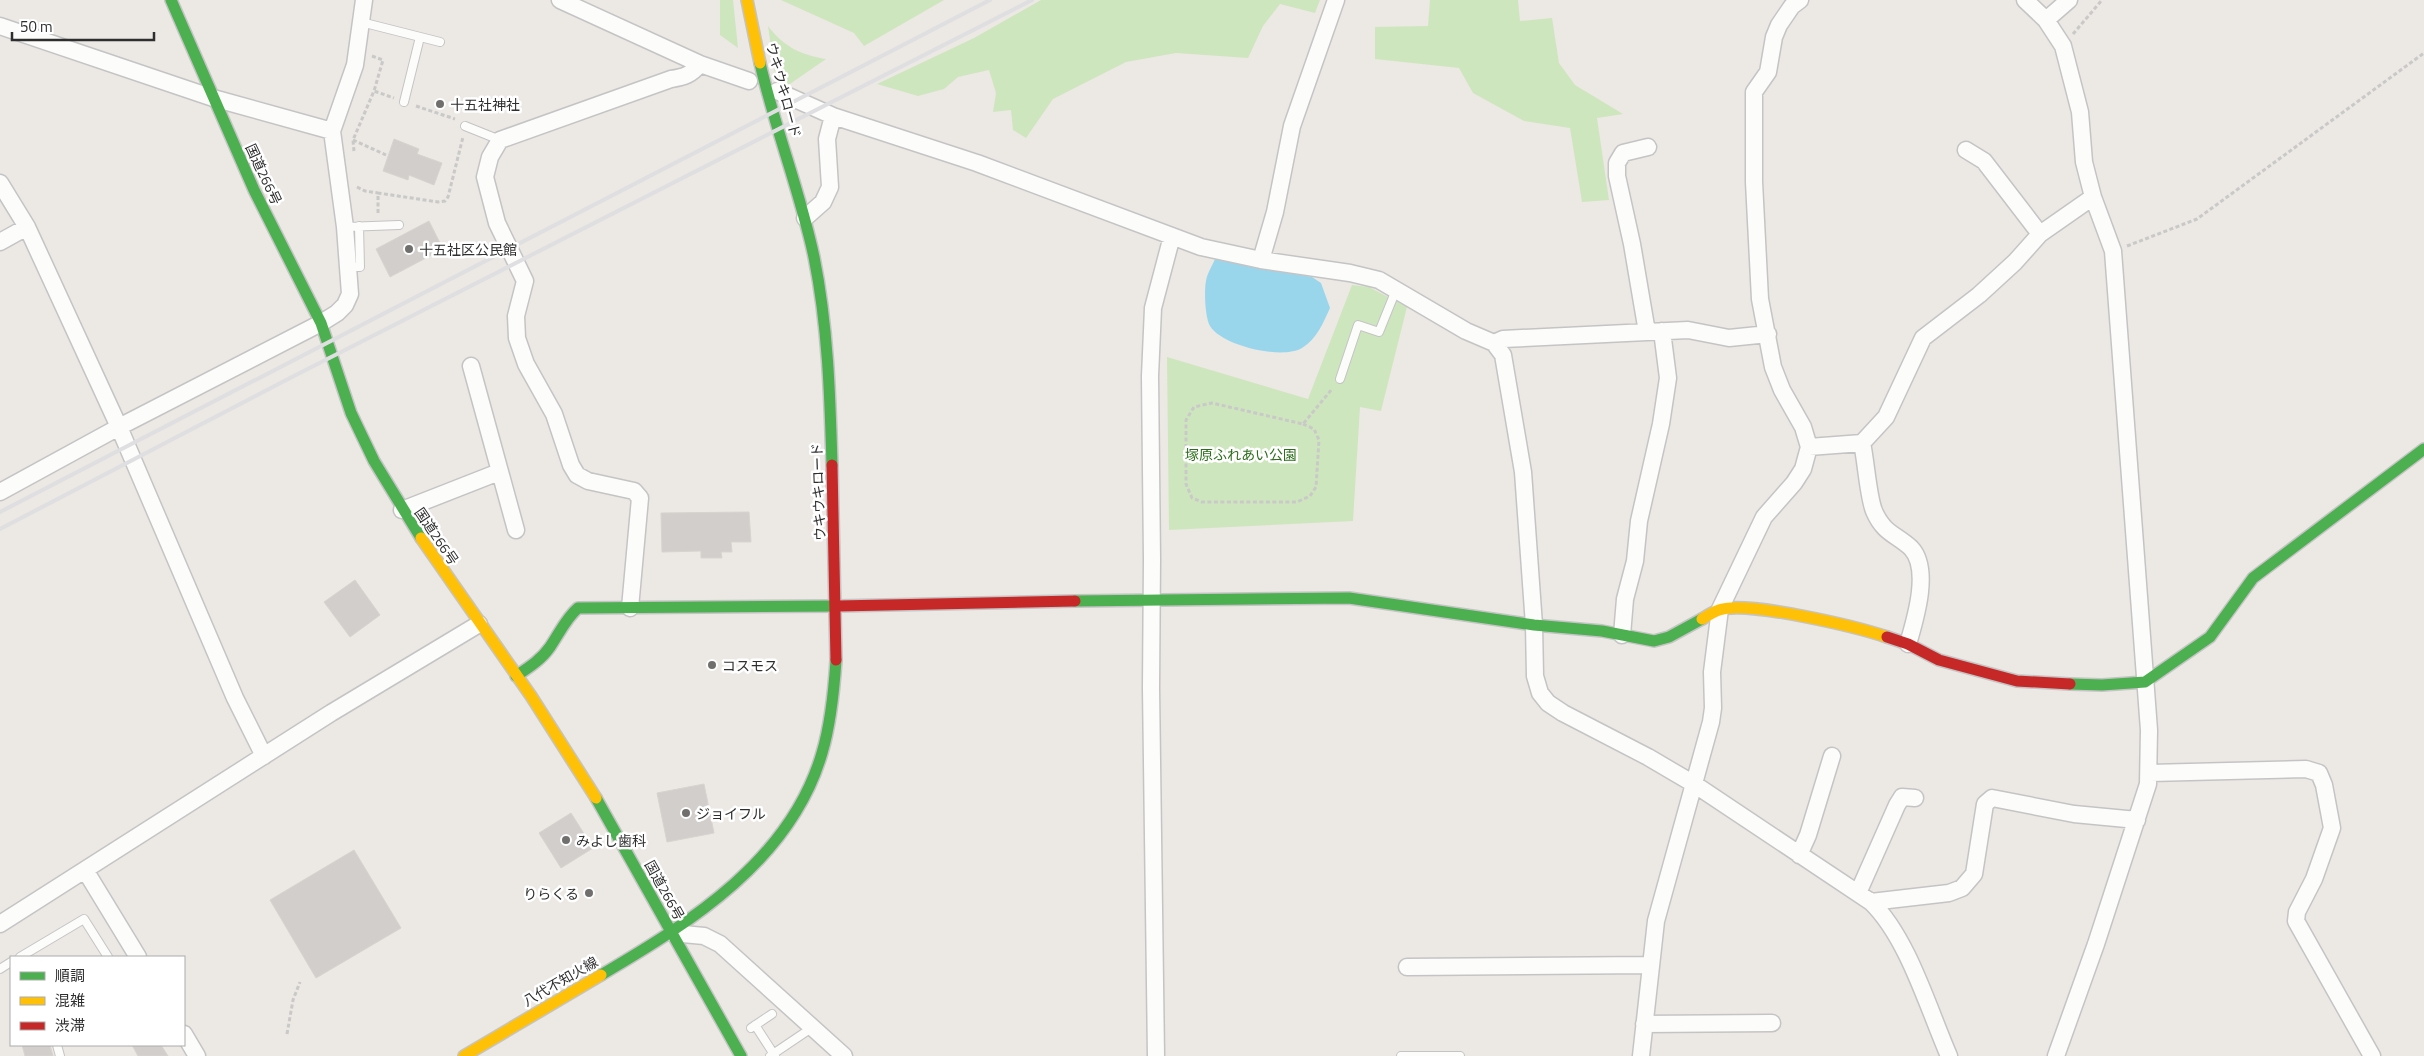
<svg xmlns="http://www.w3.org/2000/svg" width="2424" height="1056" font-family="'Titillium Web','Noto Sans JP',sans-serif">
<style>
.green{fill:#cee6be}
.water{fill:#99d6ec}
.building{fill:#d1cecb;stroke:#d7d4d0}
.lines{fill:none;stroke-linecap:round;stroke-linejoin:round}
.lane-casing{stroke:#c5c4c5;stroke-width:10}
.street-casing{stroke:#c5c4c5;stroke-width:19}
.fast-casing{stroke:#c5c4c5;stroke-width:14}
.slow-casing{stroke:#c5c4c5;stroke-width:14}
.jam-casing{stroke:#c5c4c5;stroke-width:14}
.path{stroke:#c9c9c8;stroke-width:3;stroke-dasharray:4 2.5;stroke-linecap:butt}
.lane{stroke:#fcfcfb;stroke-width:8}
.street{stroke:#fcfcfb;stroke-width:16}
.fast{stroke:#4caf50;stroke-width:11}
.slow{stroke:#ffc107;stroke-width:11}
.jam{stroke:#c62828;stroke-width:11}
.rail{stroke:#dfdfe1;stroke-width:4}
.poi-dot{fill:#706f6e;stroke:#fff;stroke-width:2}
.labels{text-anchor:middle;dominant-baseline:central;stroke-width:5;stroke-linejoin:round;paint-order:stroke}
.street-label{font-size:14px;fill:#2e2e2e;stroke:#fff}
.poi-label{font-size:14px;fill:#2e2e2e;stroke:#fff;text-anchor:start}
.park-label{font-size:14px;fill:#2c6e1b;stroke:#fff}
</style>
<rect width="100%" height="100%" fill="#ece8e4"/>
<!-- green -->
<path class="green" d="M720 0H733L738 48 720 35Z
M781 0H944L864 46 854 33Z
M1041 0H1320L1315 13 1280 4 1263 26 1248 58 1176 53 1126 62 1053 99 1026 138 1013 130 1011 110 993 112 996 93 989 70 958 77 944 89 918 96 877 84 974 38Z
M1430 0H1518L1520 21 1552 18 1559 63 1575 85 1623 114 1597 118 1609 200 1582 202 1570 128 1524 121 1473 93 1459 68 1375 59V27L1428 26Z
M768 26C784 47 801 55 826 59L787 86 776 82Z
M1352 285 1369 287 1407 307 1381 411 1360 407 1353 521 1169 530 1167 357 1308 399Z"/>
<!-- water -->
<path class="water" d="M1215 259 1312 277 1321 283 1330 308C1323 323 1317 339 1302 348 1283 360 1222 346 1210 326 1205 318 1204 290 1206 281 1207 274 1212 266 1215 259Z"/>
<!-- building -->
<path class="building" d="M394 139 419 149 417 154 442 163 434 185 409 175 408 180 383 171Z
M429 221 443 249 390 277 376 249Z
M749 512 751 542H731L732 552H721L722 558H701V551L662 552 661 513Z
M355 580 380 615 350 637 324 602Z
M704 784 714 833 667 842 657 793Z
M571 813 593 848 561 868 539 833Z
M354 850 401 928 316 978 270 900Z
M22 1045H50L53 1056H25Z
M132 1045H161L168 1056H138Z"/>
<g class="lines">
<defs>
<path id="lane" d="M361 22 440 42
M404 102 420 37
M465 126 500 140
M345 227 399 225
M349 267H360L359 226
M1340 379 1358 325 1379 332 1396 290
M20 957 84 919 108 957
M0 969 11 962
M755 1025 775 1056
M751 1028 772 1014
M57 1045 60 1056
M770 1056 813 1027
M1401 1056H1460"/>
<path id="street" d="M560 0 700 64 749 81
M2025 0 2046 20 2063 46 2080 112 2084 162 2093 197 2113 251 2149 730 2148 784 2096 944 2056 1056
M2046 20 2069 0
M0 26 213 98 332 131
M777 91 833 116 977 163 1201 247 1261 260 1350 273 1379 280 1466 331 1494 343 1503 355 1523 472 1534 625 1535 676 1540 693 1548 703 1563 713 1648 757 1694 784 1871 902C1908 938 1928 1008 1949 1056
M1966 150 1984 161 2040 234
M0 183 27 227 119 427 235 698 264 756
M805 218 823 202 830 187 827 139 833 116
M0 242 27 227
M1261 260 1275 212 1292 126 1336 0
M1647 332 1632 244 1617 176V163L1623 153 1648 147
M1494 343 1503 339 1688 330 1729 338 1768 334
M471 366 516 530
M1862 443C1866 461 1868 496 1874 511 1884 534 1896 534 1911 548 1931 569 1915 620 1908 644
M1809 447 1862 443 1886 417 1923 338 1979 295 2015 262 2040 234 2093 197
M0 492 119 427 321 323 337 313 345 305 350 294 345 227 332 131 355 65 364 0
M402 510 499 472
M630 608 640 498 634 491 588 481 577 475 571 465 554 414 526 364 517 338 516 316 525 281 497 223 485 177 490 157 500 140 671 79C684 77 691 75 700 64
M1622 635 1625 599 1635 561 1639 521 1661 424 1668 378 1662 331
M2150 773 2306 769 2319 773 2324 785 2332 828 2314 879 2297 912 2296 921 2372 1056
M1799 855 1808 835 1832 756
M85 870 138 957
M1858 893 1897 805 1902 797 1915 798
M1871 902 1949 893 1962 888 1974 874 1985 804 1992 798 2074 814 2137 820
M0 924 331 713 479 624
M672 933 704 936 720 944 844 1056
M1407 967 1651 965
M1644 1024 1772 1023
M184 1034 197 1056
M1156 1056 1151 688 1152 559 1150 376 1153 308 1172 236
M1641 1056 1656 921 1711 722 1713 708 1712 672 1720 609 1764 517 1794 483 1803 469 1809 447 1803 427 1782 390 1773 367 1760 299 1754 182V92L1768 72 1774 37 1779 25 1792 6 1800 0"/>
<path id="fast" d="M171 0 254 190 321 323 351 413 374 461 421 538
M760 63C775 129 800 191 814 257 828 326 830 396 832 465
M1075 601 1349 598 1534 625 1602 631 1654 641 1669 637 1702 619
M516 676C528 668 541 660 550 647 559 634 566 618 578 608L838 606
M2070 684 2102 685 2145 682 2210 637 2253 578 2424 449
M596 798 741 1056
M601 975C691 922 791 860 822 753 831 723 834 691 836 660"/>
<path id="slow" d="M747 0 760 63
M421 538 531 696 596 798
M1702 619C1707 616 1713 612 1719 610 1746 600 1857 627 1887 637
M464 1056 601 975"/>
<path id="jam" d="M832 465 836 660
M838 606 1075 601
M1887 637 1908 644 1939 660 2017 681 2070 684"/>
</defs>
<!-- lane casing -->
<use href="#lane" class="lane-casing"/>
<!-- street casing -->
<use href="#street" class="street-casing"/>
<!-- fast casing -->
<use href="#fast" class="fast-casing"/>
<!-- slow casing -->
<use href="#slow" class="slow-casing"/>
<!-- jam casing -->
<use href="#jam" class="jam-casing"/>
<!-- path -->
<path class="path" d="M2073 34 2102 0
M372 56 383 60 374 91
M416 106 455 119
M353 140 386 155
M354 151 353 140 374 91 394 98
M357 187 365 191 378 193
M378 213V193L438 202 445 201 448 197 463 137
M2127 246 2197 219 2424 53
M1303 424 1314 429 1319 440 1316 487 1310 496 1297 502H1202L1192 498 1186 484V420L1194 407 1212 403 1303 424 1332 389
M287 1034 293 1000 300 982"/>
<!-- lane -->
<use href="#lane" class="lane"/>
<!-- street -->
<use href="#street" class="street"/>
<!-- fast -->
<use href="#fast" class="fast"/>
<!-- slow -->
<use href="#slow" class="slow"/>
<!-- jam -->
<use href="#jam" class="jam"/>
<!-- rail -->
<path class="rail" d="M0 512 990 0
M0 529 290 378 1032 0"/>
</g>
<!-- markers -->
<g class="poi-dot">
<circle cx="440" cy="104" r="5"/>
<circle cx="409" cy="249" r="5"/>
<circle cx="712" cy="665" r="5"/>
<circle cx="686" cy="813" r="5"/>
<circle cx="566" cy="840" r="5"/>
<circle cx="589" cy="893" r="5"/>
</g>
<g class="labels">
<!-- street labels -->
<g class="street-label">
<text transform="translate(784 90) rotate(75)">ウキウキロード</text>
<text transform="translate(264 174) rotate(65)">国道266号</text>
<text transform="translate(818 492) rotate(-92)">ウキウキロード</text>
<text transform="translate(437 536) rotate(56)">国道266号</text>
<text transform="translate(665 890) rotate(61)">国道266号</text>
<text transform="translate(560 981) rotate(-30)">八代不知火線</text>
</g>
<!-- poi labels -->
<g class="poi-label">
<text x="450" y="104">十五社神社</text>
<text x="419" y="249">十五社区公民館</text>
<text x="722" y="665">コスモス</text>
<text x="696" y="813">ジョイフル</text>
<text x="576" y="840">みよし歯科</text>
<text x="579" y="893" text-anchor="end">りらくる</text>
</g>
<!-- park labels -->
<g class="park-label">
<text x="1241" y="454">塚原ふれあい公園</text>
</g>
</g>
<!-- legend -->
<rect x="10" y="956" width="175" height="90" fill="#ffffff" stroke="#ababab"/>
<rect x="20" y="972" width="25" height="8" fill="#4caf50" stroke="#ababab"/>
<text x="55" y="981" font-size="15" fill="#2e2e2e">順調</text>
<rect x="20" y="997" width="25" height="8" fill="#ffc107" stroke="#ababab"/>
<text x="55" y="1006" font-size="15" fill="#2e2e2e">混雑</text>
<rect x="20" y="1022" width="25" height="8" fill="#c62828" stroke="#ababab"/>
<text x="55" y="1031" font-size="15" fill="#2e2e2e">渋滞</text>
<!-- scale -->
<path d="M12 32v8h142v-8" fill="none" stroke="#2e2e2e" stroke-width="2.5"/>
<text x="20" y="32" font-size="15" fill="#2e2e2e" stroke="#ffffff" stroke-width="4" paint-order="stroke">50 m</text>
</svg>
